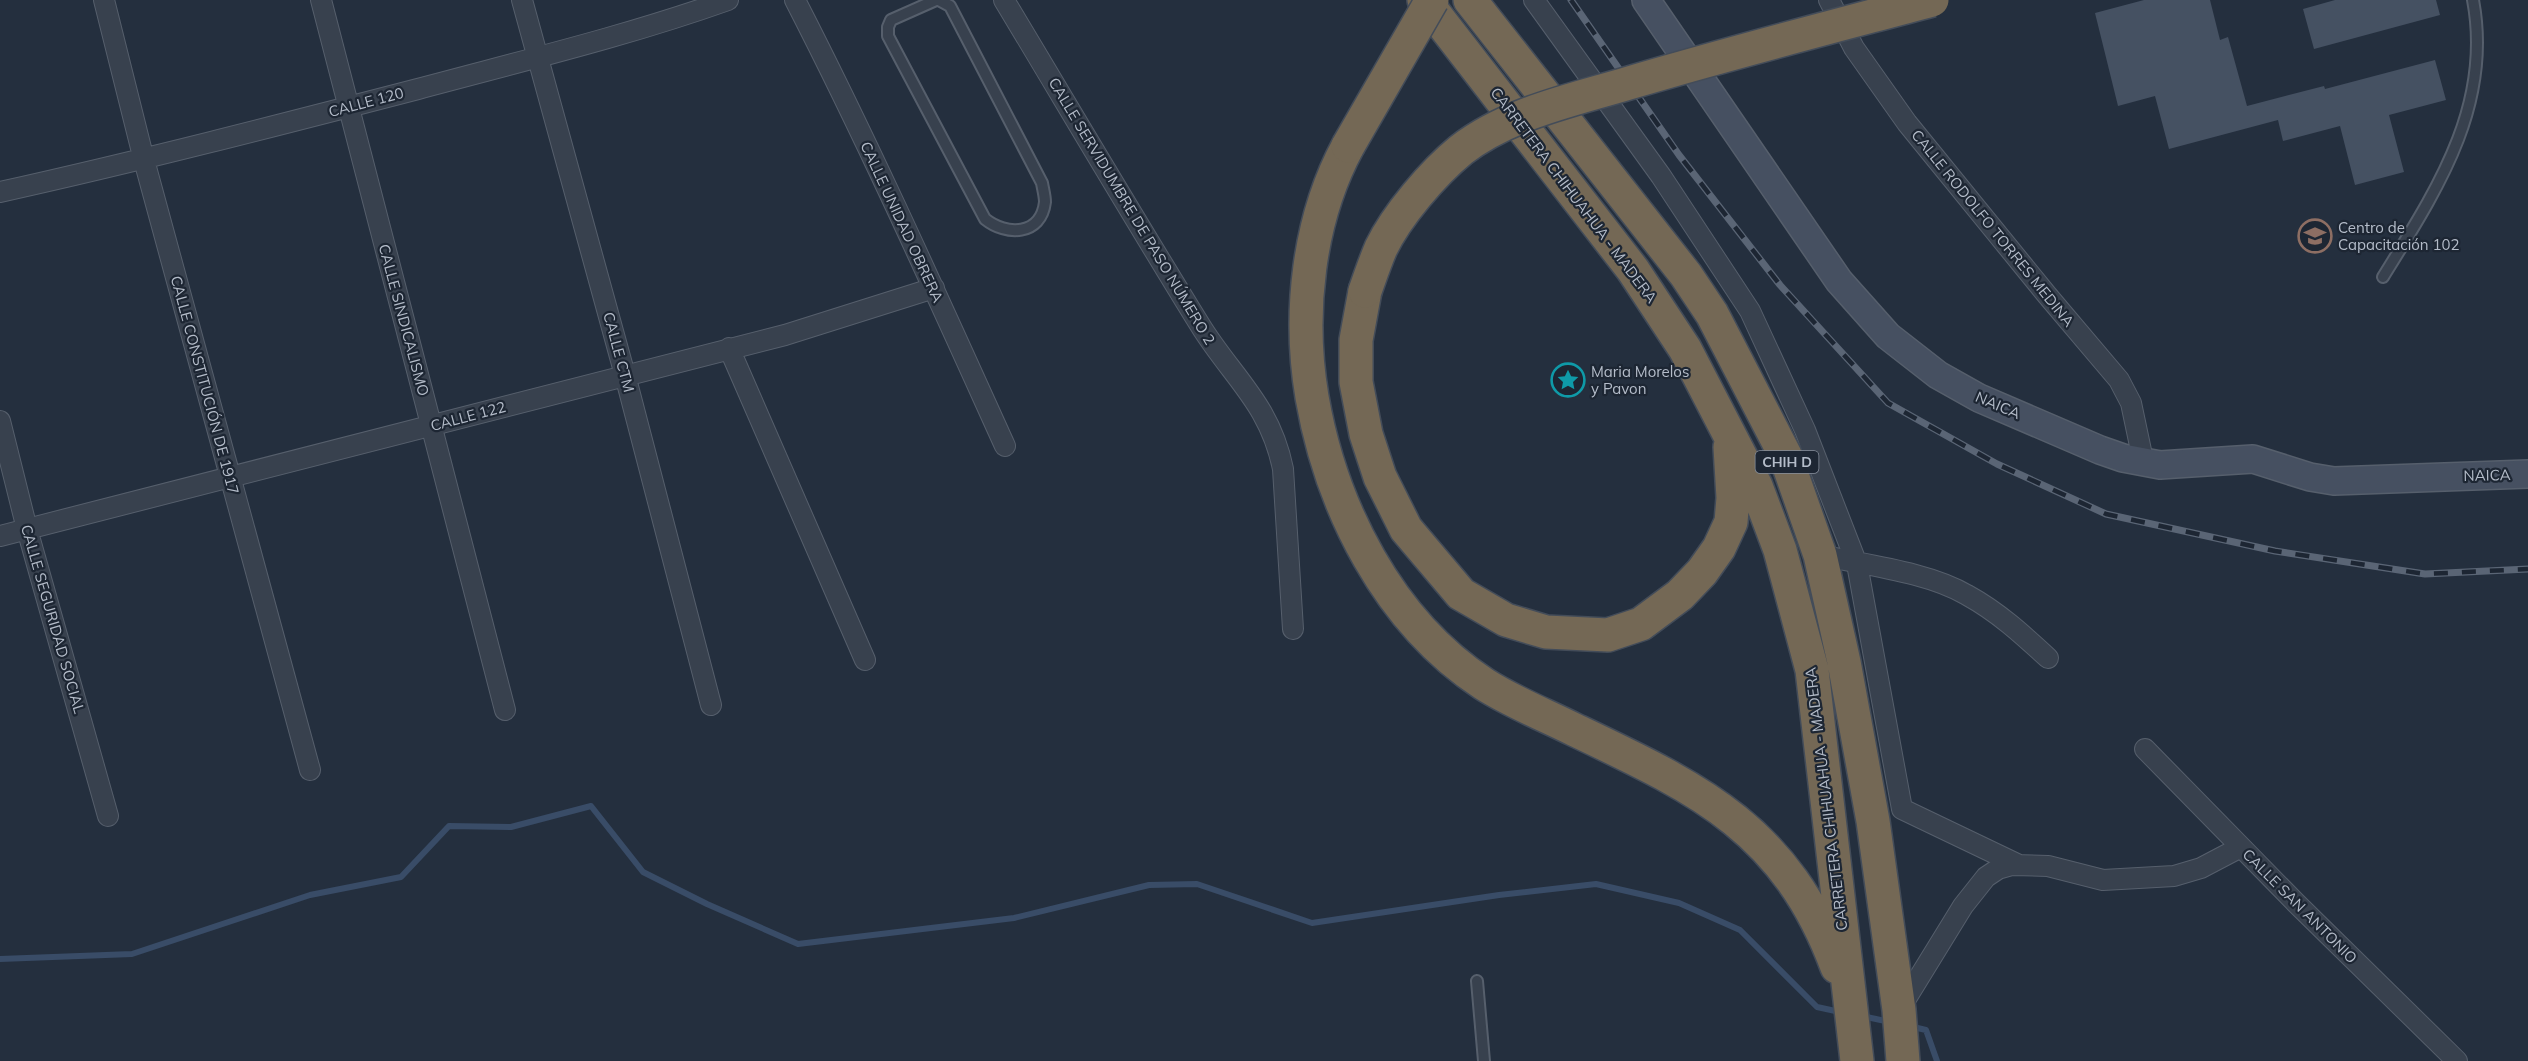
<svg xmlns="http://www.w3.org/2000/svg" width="2528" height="1061" font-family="Mulish,sans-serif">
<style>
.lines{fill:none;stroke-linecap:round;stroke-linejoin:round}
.stream{stroke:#394c67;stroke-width:6}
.building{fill:#455162}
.lane-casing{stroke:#565f6c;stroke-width:14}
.street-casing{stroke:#565f6c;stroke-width:22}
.secondary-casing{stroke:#565f6c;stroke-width:30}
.highway-casing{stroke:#434c59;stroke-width:36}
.lane{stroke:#38414e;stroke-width:10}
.street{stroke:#38414e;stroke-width:20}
.secondary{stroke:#465061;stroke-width:27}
.highway{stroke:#746855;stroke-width:33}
.rail-casing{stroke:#5a6575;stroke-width:7}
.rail{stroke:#1d2633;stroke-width:4.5;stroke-dasharray:14;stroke-linecap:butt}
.highway-bridge-casing{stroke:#434c59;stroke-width:36;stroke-linecap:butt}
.highway-bridge{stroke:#746855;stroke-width:33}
.labels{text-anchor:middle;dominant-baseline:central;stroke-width:4.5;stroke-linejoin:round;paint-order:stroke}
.shield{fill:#1d2633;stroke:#878f9c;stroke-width:1.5}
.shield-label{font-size:14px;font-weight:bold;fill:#b4bcc9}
.street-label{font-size:15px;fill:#b4bcc9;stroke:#1d2633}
.poi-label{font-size:15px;fill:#b4bcc9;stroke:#1d2633;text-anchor:start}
</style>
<rect width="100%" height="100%" fill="#242f3e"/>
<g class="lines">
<!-- stream -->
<path class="stream" d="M0 959 132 954 310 895 401 877 449 826 511 827 591 806 643 872 707 904 798 944 1014 918 1149 885 1197 884 1312 923 1499 895 1596 884 1679 903 1740 930 1817 1007 1840 1012
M1862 1016 1890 1022
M1909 1026 1926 1030 1937 1061"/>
</g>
<!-- building -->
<path class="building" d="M2144 0H2210L2220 40 2228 37 2247 106 2324 86 2325 89 2435 60 2446 100 2389 115 2404 172 2355 185 2340 126 2283 141 2278 120 2169 149 2155 96 2118 106 2095 13Z
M2335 0H2436L2440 15 2314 49 2303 9Z"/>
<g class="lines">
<defs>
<path id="lane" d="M936 0 891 20 888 27V36L985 219C1006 236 1041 236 1045 202 1045 196 1043 189 1042 183L950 6 939 0
M2383 277C2436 191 2493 106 2473 0
M1477 981 1484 1061"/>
<path id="street" d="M104 0 144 160 310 770
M321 0 505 710
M522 0 625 375 711 705
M795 0C870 146 937 296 1005 446
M1004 0C1069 108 1133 217 1200 325 1232 377 1270 404 1283 469L1293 629
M1534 0 1661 176 1750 311 1805 430 1857 564 1902 809 2019 865
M1829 0 1854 48 1907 123 2047 295 2119 380 2131 403 2143 460
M0 192C140 161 279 125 418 89 522 61 627 36 728 0
M729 348 865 660
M0 421 27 529 108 816
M0 536 785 335 934 288
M1820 555C1865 565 1928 572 1967 595 1998 612 2022 634 2048 658
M2145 749 2296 903 2457 1061
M1899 1010 1963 906 1986 877 1998 869 2012 865 2048 866 2103 880 2174 876 2201 868 2241 847"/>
<path id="secondary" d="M1646 0 1839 281 1888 336 1938 375 1979 398 2100 450 2123 458 2160 465 2253 459 2310 477 2334 481 2528 474"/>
<path id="highway" d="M1424 0 1633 270 1685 349 1756 486 1780 550 1812 670 1857 1061
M1470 0 1686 275 1712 314 1785 455 1820 555 1844 662 1873 821 1899 1010 1903 1061
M1348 146C1308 220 1298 314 1312 397 1331 507 1388 621 1484 684 1512 702 1545 715 1575 730 1699 789 1786 829 1837 967
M1365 291 1356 340V382L1366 434 1380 477 1406 529 1461 594 1506 620 1546 632 1608 635 1641 624 1680 595 1702 572 1719 548 1731 522 1733 498 1730 447"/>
</defs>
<!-- lane casing -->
<use href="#lane" class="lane-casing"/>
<!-- street casing -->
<use href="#street" class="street-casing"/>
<!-- secondary casing -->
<use href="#secondary" class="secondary-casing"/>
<!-- highway casing -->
<use href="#highway" class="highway-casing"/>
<!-- lane -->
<use href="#lane" class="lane"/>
<!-- street -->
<use href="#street" class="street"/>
<!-- secondary -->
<use href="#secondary" class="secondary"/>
<!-- highway -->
<use href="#highway" class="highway"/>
<defs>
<path id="rail" d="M1571 0 1679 155 1780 285 1888 403 1997 464 2106 514 2275 551 2425 574 2528 569"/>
</defs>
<!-- rail casing -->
<use href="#rail" class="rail-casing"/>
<!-- rail -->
<use href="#rail" class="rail"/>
<defs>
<path id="highway-bridge" d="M1348 146 1432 0
M1365 291C1370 277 1375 262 1381 248 1397 215 1433 173 1461 150 1509 113 1573 100 1629 83 1730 53 1831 27 1932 0"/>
</defs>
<!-- highway-bridge casing -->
<use href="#highway-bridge" class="highway-bridge-casing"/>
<!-- highway-bridge -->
<use href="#highway-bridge" class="highway-bridge"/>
</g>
<!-- icons -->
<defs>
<symbol id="school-ring" viewBox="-11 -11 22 22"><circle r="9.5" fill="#1d2633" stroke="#8d6e63" stroke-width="1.5"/><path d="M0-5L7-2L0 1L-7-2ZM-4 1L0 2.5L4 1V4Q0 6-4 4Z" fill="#8d6e63"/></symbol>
<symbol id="sight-ring" viewBox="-11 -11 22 22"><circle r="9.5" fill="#1d2633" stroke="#0f9aa8" stroke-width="1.5"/><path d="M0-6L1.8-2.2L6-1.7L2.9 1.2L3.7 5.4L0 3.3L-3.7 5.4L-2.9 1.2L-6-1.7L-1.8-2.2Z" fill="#0f9aa8"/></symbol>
</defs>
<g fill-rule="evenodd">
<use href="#school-ring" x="2296" y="217" width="38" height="38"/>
<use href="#sight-ring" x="1549" y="361" width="38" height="38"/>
</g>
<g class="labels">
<!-- shield labels -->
<rect class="shield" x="1755.5" y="451" width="63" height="22" rx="4.5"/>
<g class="shield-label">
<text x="1787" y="462">CHIH D</text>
</g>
<!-- street labels -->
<g class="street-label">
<text transform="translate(366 102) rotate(-15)">CALLE 120</text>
<text transform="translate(1574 195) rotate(53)">CARRETERA CHIHUAHUA - MADERA</text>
<text transform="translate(1132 211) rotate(59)">CALLE SERVIDUMBRE DE PASO NÚMERO 2</text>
<text transform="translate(902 222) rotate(65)">CALLE UNIDAD OBRERA</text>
<text transform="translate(1993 228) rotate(51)">CALLE RODOLFO TORRES MEDINA</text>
<text transform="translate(404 320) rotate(75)">CALLE SINDICALISMO</text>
<text transform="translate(619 352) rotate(75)">CALLE CTM</text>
<text transform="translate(205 385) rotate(75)">CALLE CONSTITUCIÓN DE 1917</text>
<text transform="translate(1998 405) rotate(23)">NAICA</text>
<text transform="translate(468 416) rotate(-15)">CALLE 122</text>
<text transform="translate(2487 475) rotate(-1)">NAICA</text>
<text transform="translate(53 619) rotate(74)">CALLE SEGURIDAD SOCIAL</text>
<text transform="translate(1826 799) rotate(-97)">CARRETERA CHIHUAHUA - MADERA</text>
<text transform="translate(2300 906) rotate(45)">CALLE SAN ANTONIO</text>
</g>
<!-- poi labels -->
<g class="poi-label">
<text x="2338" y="227">Centro de<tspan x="2338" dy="17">Capacitación 102</tspan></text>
<text x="1591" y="371">Maria Morelos<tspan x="1591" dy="17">y Pavon</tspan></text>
</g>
</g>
</svg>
